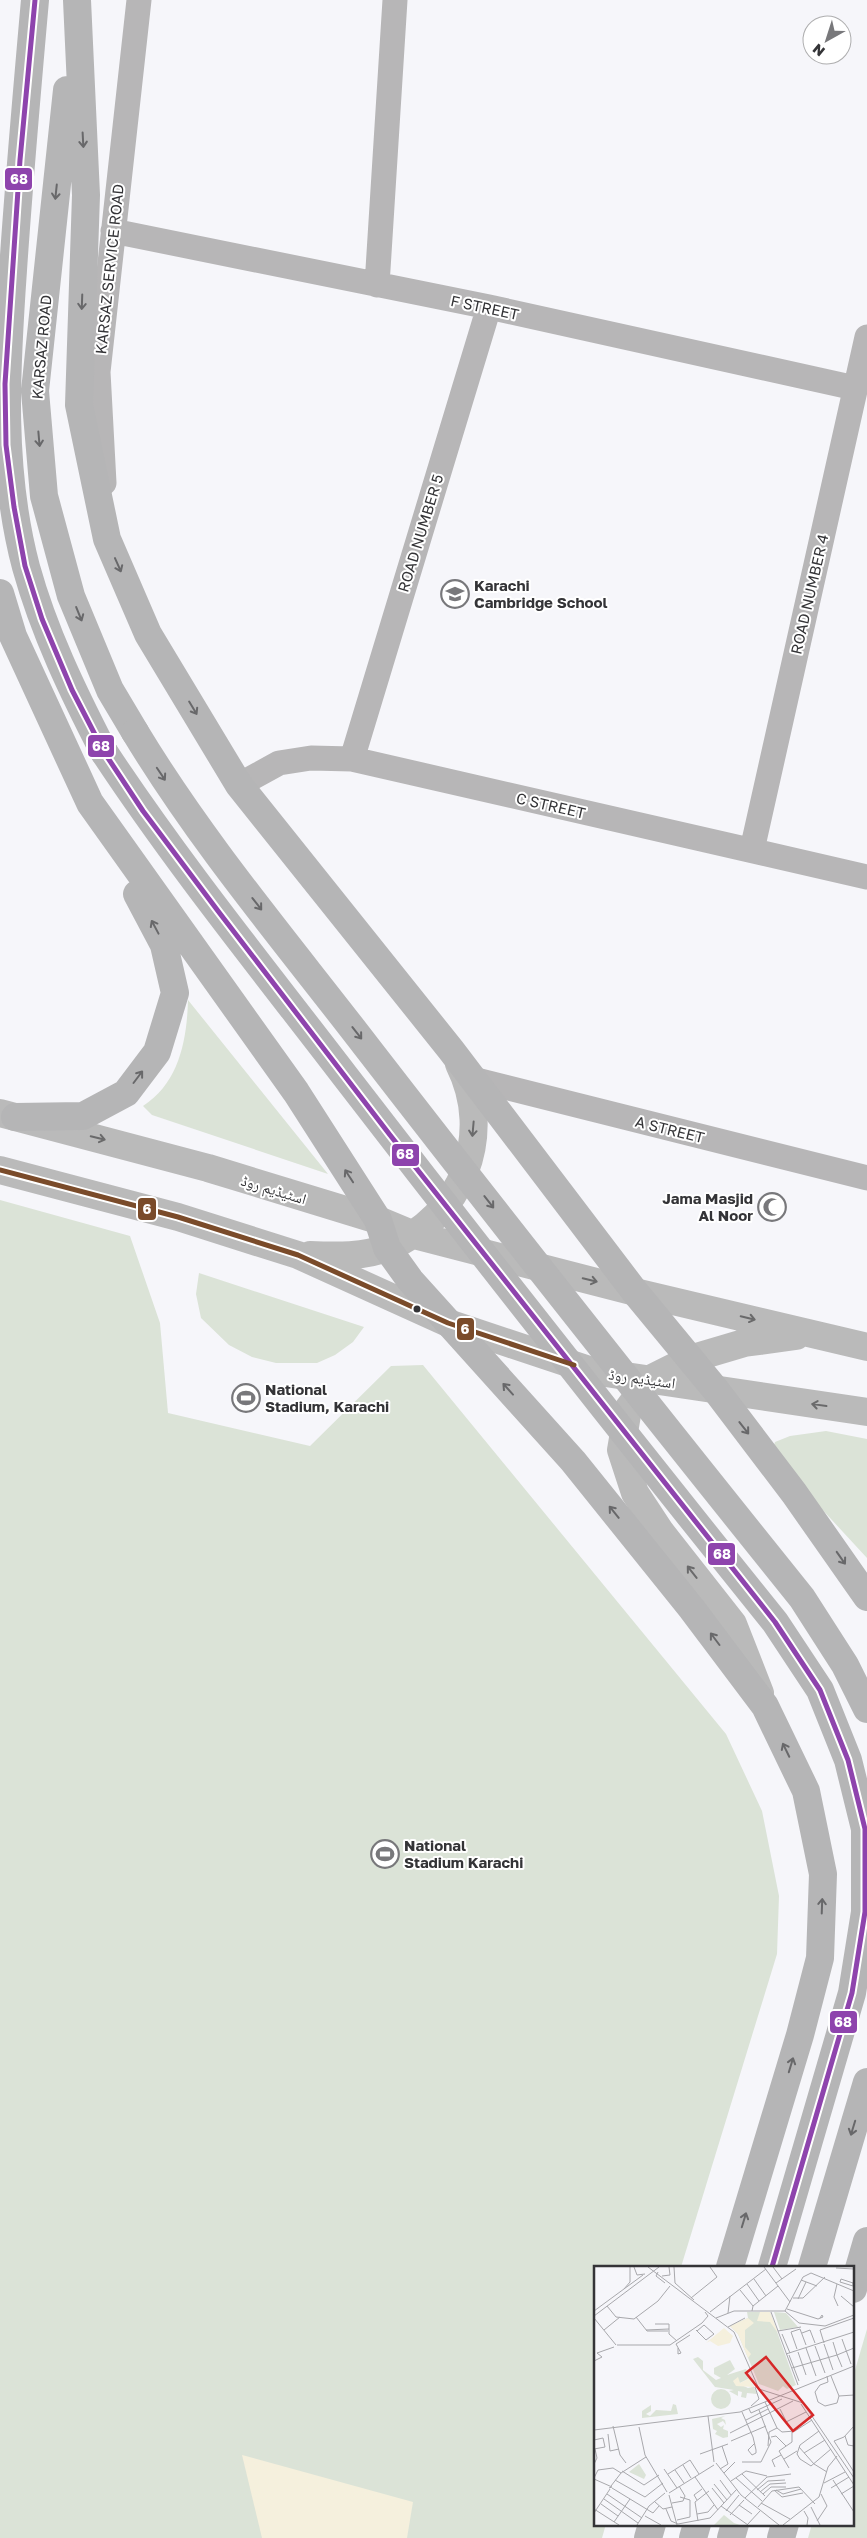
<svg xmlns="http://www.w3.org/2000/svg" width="867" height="2538" font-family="'Golos Text','Noto Naskh Arabic',sans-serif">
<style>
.green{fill:#dbe3d7}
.sand{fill:#f5f0dd}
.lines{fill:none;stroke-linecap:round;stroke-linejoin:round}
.street{stroke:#b7b6b7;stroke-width:25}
.primary{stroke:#bababa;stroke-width:28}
.highway{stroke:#b5b5b6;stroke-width:28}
.highway-bridge{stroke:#b5b5b6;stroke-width:28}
.bus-1-casing{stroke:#fff;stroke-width:9}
.bus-2-casing{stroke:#fff;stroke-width:9}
.bus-1{stroke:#8e44ad;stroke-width:5}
.bus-2{stroke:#7a4b2a;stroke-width:5}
.oneway{stroke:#68686a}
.oneway2{stroke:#6a6a6b}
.bus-dot{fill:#343437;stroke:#fff;stroke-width:2}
.labels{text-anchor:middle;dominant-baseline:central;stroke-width:4;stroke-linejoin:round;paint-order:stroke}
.street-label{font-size:15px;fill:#343437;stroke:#fff}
.poi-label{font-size:15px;font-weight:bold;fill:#343437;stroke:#fff;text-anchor:start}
.inset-road{fill:none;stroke:#a8a8ac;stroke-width:1}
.view{fill:#d62828;fill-opacity:0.15;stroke:#d62828;stroke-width:2.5}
.inset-edge{fill:none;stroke:#343437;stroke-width:2.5}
.line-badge{stroke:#fff;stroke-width:2}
.badge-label{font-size:14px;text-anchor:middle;font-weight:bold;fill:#fff}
</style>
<rect width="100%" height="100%" fill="#f6f6fa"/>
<!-- green -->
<path class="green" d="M188 1000 328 1174 152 1115 143 1106C179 1083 187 1040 188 1000Z
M0 1200 130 1236 160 1323 168 1413 310 1446 391 1366 423 1365 726 1734 762 1811 779 1896 777 1954 681 2267H596V2524H606L602 2538H0Z
M199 1273 364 1327 353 1342 335 1355 317 1363H276L252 1357 229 1345 201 1318 196 1294Z
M826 1431 867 1439V1558L771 1454 775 1442 790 1436Z
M867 2329V2538H808L812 2524H853V2377Z"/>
<!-- sand -->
<path class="sand" d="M242 2455 413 2502 407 2538H262Z"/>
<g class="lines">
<!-- street -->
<path class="street" d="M113 231 489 307 855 388
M377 285 395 0
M104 483 98 372 139 0
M352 759 489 307
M239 785 279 763 311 758 352 759 867 877
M752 850 867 337
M473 1079 867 1178"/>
<!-- primary -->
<path class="primary" d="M0 1113 208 1168 378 1220 414 1235 635 1292 867 1347
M0 1170 178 1217 298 1255 448 1323 592 1371 867 1412
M310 1255C335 1256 365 1257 389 1247 462 1217 495 1136 459 1064
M760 1693 733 1624 660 1531 635 1493 621 1450 628 1409 650 1379 690 1359 744 1343 796 1336"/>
<!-- highway -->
<path class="highway" d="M35 0C27 90 19 180 13 270 6 370 0 469 26 567 44 632 73 692 104 752
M77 0 86 195 79 405 107 539 148 634 239 785 451 1050 635 1292 715 1389 794 1493 867 1597
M67 90 35 391 44 496 71 596 110 690 135 732
M0 593 13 636 90 803 296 1092 378 1220 387 1248 410 1280 573 1461 692 1609 765 1706 806 1791 823 1874 820 1958 800 2035 730 2267
M15 1117 83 1116 126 1093 157 1052 175 993 164 945 137 894
M812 2267 867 2082
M853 2289 867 2241
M648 2538 652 2524
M693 2538 697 2524
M731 2538 735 2524
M781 2538 785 2524"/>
<!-- highway-bridge -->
<path class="highway-bridge" d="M135 732C202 843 287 943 366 1046 509 1231 655 1415 802 1598L845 1665 867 1709
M104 752C178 864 263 969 345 1076 486 1259 630 1442 775 1622L820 1690 848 1760 865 1829V1912L852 1993 772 2267"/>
<defs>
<path id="bus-1" d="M35 0 20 160 5 384 6 445 14 507 25 566 42 619 72 690 104 752 143 811 218 911 390 1135 775 1622 820 1690 848 1760 865 1829V1912L852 1993 772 2267"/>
<path id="bus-2" d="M0 1170 178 1217 298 1255 448 1323 574 1365"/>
</defs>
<!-- bus-1 casing -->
<use href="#bus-1" class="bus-1-casing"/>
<!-- bus-2 casing -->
<use href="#bus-2" class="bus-2-casing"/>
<!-- bus-1 -->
<use href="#bus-1" class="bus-1"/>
<!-- bus-2 -->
<use href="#bus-2" class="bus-2"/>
</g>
<!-- one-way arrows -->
<defs><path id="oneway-shaft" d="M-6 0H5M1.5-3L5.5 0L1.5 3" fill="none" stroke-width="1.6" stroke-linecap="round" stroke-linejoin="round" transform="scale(1.25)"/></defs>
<g class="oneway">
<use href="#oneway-shaft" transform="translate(83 140) rotate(87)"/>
<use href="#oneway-shaft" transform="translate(56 192) rotate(96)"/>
<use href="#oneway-shaft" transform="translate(82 302) rotate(92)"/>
<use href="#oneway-shaft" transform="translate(39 439) rotate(85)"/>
<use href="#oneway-shaft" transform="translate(118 565) rotate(66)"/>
<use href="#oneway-shaft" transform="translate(79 614) rotate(68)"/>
<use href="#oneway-shaft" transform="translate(193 708) rotate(59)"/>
<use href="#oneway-shaft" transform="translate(161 774) rotate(56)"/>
<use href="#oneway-shaft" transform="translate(257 904) rotate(52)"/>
<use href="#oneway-shaft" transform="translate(155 927) rotate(-118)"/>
<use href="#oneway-shaft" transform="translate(357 1033) rotate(52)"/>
<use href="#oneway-shaft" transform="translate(138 1077) rotate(-53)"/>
<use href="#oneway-shaft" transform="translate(349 1176) rotate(-123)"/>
<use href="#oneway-shaft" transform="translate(489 1202) rotate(52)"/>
<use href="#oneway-shaft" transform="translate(508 1389) rotate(-132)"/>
<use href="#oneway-shaft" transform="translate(744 1428) rotate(52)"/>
<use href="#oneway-shaft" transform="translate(614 1512) rotate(-129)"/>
<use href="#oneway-shaft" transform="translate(841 1558) rotate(55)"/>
<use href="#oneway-shaft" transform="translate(715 1639) rotate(-127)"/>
<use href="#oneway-shaft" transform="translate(786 1750) rotate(-116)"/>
<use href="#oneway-shaft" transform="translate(822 1906) rotate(-88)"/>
<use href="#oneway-shaft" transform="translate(791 2065) rotate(-73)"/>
<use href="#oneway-shaft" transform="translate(853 2128) rotate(107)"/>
<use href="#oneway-shaft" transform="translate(744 2220) rotate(-73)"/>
</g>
<g class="oneway2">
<use href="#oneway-shaft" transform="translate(473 1129) rotate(95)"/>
<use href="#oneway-shaft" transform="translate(98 1138) rotate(14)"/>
<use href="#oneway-shaft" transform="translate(590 1280) rotate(14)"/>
<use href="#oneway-shaft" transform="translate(748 1318) rotate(13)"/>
<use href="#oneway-shaft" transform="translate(819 1405) rotate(-172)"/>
<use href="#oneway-shaft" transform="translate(692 1572) rotate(-128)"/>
</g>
<!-- icons -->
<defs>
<symbol id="school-ring" viewBox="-11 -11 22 22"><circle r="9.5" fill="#fff" stroke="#78787b" stroke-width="1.5"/><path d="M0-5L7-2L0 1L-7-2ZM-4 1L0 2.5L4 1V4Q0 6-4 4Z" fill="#78787b"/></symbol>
<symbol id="mosque-ring" viewBox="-11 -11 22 22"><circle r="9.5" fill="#fff" stroke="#78787b" stroke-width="1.5"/><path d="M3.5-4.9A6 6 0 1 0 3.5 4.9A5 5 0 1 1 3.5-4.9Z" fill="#78787b"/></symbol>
<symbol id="stadium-ring" viewBox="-11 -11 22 22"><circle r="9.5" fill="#fff" stroke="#78787b" stroke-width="1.5"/><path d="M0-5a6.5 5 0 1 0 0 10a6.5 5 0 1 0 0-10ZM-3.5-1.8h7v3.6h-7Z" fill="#78787b"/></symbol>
</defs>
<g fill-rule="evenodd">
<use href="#school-ring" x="439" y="578" width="32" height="32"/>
<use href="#mosque-ring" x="756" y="1191" width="32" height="32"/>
<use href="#stadium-ring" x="230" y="1382" width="32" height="32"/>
<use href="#stadium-ring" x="369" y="1838" width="32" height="32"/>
</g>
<!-- markers -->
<circle class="bus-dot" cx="417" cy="1309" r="4.5"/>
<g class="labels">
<!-- street labels -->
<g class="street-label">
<text transform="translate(109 269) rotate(-84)">KARSAZ SERVICE ROAD</text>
<text transform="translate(485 307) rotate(12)">F STREET</text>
<text transform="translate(41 347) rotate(-85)">KARSAZ ROAD</text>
<text transform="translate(420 533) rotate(-73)">ROAD NUMBER 5</text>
<text transform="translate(809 594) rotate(-77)">ROAD NUMBER 4</text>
<text transform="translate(551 805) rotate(13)">C STREET</text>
<text transform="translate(670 1129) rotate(14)">A STREET</text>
<text transform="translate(274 1189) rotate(17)">اسٹیڈیم روڈ</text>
<text transform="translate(642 1378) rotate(8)">اسٹیڈیم روڈ</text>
</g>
<!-- poi labels -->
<g class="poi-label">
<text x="474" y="585">Karachi<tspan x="474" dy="17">Cambridge School</tspan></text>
<text x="753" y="1198" text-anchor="end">Jama Masjid<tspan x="753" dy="17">Al Noor</tspan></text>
<text x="265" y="1389">National<tspan x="265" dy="17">Stadium, Karachi</tspan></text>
<text x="404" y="1845">National<tspan x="404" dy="17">Stadium Karachi</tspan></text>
</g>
</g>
<!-- overview -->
<g transform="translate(594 2266)">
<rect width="260" height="260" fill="#f6f6fa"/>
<path d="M153 46H176L202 119 193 123 189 120 184 125 165 118 144 68 136 60 154 52ZM180 46 192 47 204 61 186 64ZM104 91 109 95V104L122 114 127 112 120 108V102L136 94 141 103 133 109 152 103 156 112 146 117 139 115 154 122 159 121 158 117 163 128 153 127 152 132 147 131 148 126 144 125V130L135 125 140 124 121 121 99 93ZM117 133a10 10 0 1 1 20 0a10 10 0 1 1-20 0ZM79 138 82 139 84 148 48 152V145L57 139V145L52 148 56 150 62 144 77 145ZM131 150 127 152 131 154 132 159 129 155 123 158 127 161 130 159 129 163 134 165V171L129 172 121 168 123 165 119 163 118 153ZM45 198 52 209 50 213 35 206ZM130 249 140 257 146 259H120Z" fill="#dbe3d7"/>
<path d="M166 46H176L184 67 176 56 163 55ZM154 52 160 57 151 64V81L157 88 154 92 144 68 136 60ZM130 62 139 70 136 77 124 80 116 75 112 77ZM144 111 146 117 156 112 159 121 142 120 139 115Z" fill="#f5f0dd"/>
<path class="inset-road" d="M40 1 43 9 51 8M54 1 140 66 165 123 209 137 260 212M80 1 81 17 100 34M170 1 196 36M179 1 188 13M242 2 260 3M64 6 62 10 71 17M68 10 76 9 75 1M160 13 172 30M207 14 223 20M182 17 202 3M259 17 247 13 246 16 259 20V17L260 14M153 18 165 35M243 18 240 31 244 40M30 23 36 16V1M146 24 159 40M247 30 260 41M97 32 123 11 116 1M199 32H209L231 11M204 33 212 16M13 40 22 51 40 53 64 35 76 20M193 43 224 53 229 51 228 49 226 52M0 45 49 9M158 45 159 40 184 20M191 45 209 11 217 7 260 25M116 46 172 3M177 46 204 119M134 47 136 30M0 50 65 1M42 51 53 65H74M0 52 22 79M122 52 140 45H191L205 57 231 60 260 49M61 58H75V68L83 75M134 61 151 52M10 64 26 51M52 64 75 63M102 64 112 74 120 68 110 59 103 65M184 65 207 61M208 67 216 64 221 77M188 68 196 87M248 73 257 98M239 76 243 89 260 82M230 77 226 64 260 52M82 78 96 69M82 78 87 87 84 88V82M230 78 239 104M23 79H76L108 57 114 50 111 46M221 80 231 107M212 82 222 110M203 83 197 66 206 63 212 79M204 86 212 109M192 88 260 66M195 89 205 115M0 95 8 91 3 87 20 81M198 102 243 89 248 101M233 110 234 116 226 119 221 126 224 136 231 140 243 137 245 130 237 110M245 130 260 129M171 136 183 162 188 166 201 165 218 154M207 138 260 219M157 140 165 133 161 121M155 143 157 147 188 133M186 143 195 161M148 146 159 171 162 184V187L158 189 154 184 161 177M114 150 120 196M152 154 174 143M192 156 212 146M19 160 26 189 32 197M260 160 250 171 240 175 260 206M45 161 51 189 73 226M0 164 146 146 260 100M225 165 206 179 203 188 206 193 217 200 237 183M136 167 199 135M14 168 16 185 25 183M251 170 254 179 260 180M177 171 182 170 192 180M0 174 9 172 11 181 0 183M137 175 172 160M174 180 175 166 183 162M205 181 220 198 233 206M210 187 231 174M106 188 134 178M190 193 203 185M148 196H167L177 176 165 144M122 197 147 229 185 259M0 198 3 192 1 183M89 199 97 212M181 201 178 194 187 189M195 202 185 185 198 176V166M70 203 83 222M126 203 134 198 128 180M81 204 90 217M28 205 50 219 65 209M130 207 141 196M74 208 96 194 105 208M148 208 171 230M101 211 124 244M0 212 4 204 19 202 27 207M142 212 168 235M0 213 18 221 15 222M21 214 51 231 69 217M126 214 137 229M239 214 260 246M137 215 152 205 173 210M230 217 251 206M120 218 133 234M17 220 27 207 52 191M18 222 59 247 65 240M118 222 130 237M237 222 255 211M163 224 174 215 191 214M180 224 188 231 209 227M182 224 189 228 207 223M166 226 176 218 192 217M75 227 120 199M13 228 48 252M169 228 177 221H192M247 228 260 220M75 229 83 259M151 232 173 211 197 208M10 233 44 257M103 234 100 229 108 223M61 236 69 243 78 241M78 237 89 235 91 230 85 220M167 237 196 253M7 238 24 250M145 239 158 248M127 240 154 259M164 241 178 225 205 221 221 238M217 241 226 259M0 243 25 259M72 243 77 255 84 258 116 252 143 223M132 245 145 229M210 245 214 252 213 259M0 247 16 223M103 248 114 246 120 239M136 249 150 234M51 250 67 259M83 254 96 251V234L86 231M104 255 101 236 115 225M223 255 233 240 227 228M20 256 36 233M43 259 55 240 71 227M153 259 166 245M189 259 225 231 234 201 243 190"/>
<path class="view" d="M172 91 219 149 199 165 152 107Z"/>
<rect width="260" height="260" class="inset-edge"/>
</g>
<g class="line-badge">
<rect x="4" y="167" width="29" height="24" rx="5" fill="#8e44ad"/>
<rect x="87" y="734" width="28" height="24" rx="5" fill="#8e44ad"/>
<rect x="391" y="1143" width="29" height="24" rx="5" fill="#8e44ad"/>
<rect x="137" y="1197" width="20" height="24" rx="5" fill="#7a4b2a"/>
<rect x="456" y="1317" width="19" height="24" rx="5" fill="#7a4b2a"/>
<rect x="707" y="1542" width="29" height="24" rx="5" fill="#8e44ad"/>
<rect x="829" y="2010" width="29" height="24" rx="5" fill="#8e44ad"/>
</g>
<g class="badge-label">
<text x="19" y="184">68</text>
<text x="101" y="751">68</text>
<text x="405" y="1159">68</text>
<text x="147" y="1214">6</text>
<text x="465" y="1334">6</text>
<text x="722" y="1559">68</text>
<text x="843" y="2027">68</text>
</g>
<!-- north arrow -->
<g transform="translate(827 40) rotate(219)"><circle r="24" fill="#ffffff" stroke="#aeaeaf"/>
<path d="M0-4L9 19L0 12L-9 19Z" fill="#78787b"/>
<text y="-8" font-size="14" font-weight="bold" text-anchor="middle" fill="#343437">N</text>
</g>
</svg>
